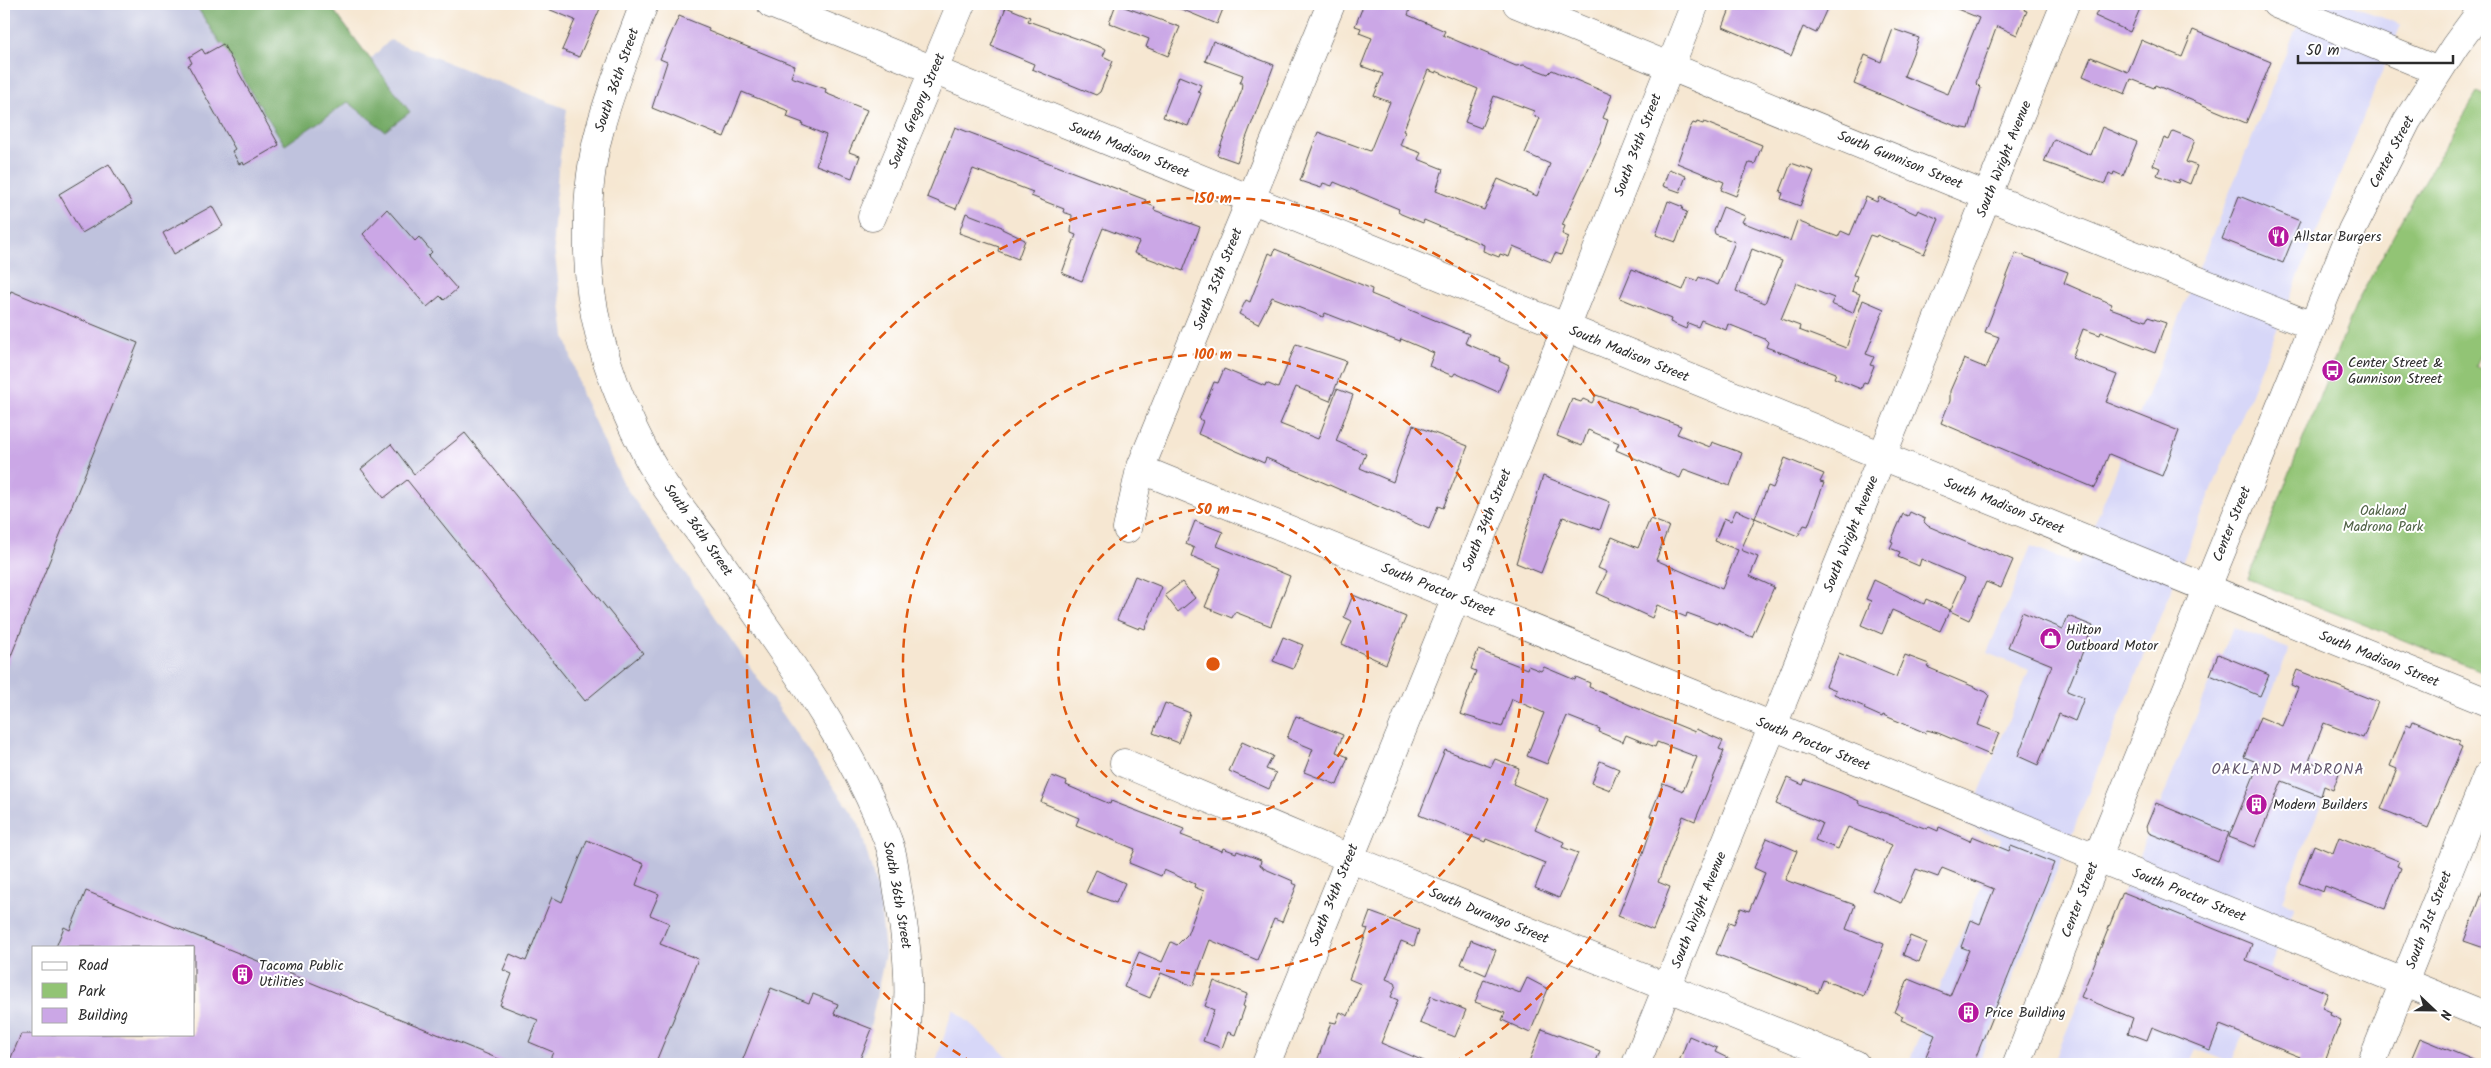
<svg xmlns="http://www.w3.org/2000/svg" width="2491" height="1068" font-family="Kalam,sans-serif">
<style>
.built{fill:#d7d7f8}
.industrial{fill:#bfc2dd;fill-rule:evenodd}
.green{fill:#92c474;stroke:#5e7850}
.forest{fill:#75aa66;stroke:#506a48}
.building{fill:#cba7e6;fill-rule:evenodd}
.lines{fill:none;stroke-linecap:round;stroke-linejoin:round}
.minor-casing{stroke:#494744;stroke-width:29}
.major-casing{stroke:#494744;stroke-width:29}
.minor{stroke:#fff;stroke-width:28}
.major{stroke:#fff;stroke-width:28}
.ring{fill:none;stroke:#df570e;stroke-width:2.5;stroke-dasharray:9 6}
.labels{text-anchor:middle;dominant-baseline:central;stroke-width:4;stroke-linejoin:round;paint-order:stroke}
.street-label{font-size:14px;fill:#2b2b2b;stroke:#fff}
.poi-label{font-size:14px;fill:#2b2b2b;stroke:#fff;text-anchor:start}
.park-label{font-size:14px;fill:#4f6145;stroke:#fff}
.neighbourhood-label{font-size:15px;letter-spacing:1px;fill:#63566c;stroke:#fff}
.centre{fill:#df570e;stroke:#fff;stroke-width:2.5}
.ring-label{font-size:15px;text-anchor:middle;font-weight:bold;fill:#df570e;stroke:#fff;stroke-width:4;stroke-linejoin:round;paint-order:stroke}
</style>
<rect width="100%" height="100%" fill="#fff"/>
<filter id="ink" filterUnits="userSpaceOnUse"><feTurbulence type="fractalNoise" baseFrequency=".02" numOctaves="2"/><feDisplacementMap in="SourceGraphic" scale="10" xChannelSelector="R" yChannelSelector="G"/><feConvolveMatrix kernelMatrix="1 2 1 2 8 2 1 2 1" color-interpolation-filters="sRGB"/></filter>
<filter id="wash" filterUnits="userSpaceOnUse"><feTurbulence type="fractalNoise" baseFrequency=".0096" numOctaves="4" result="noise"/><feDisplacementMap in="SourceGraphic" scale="20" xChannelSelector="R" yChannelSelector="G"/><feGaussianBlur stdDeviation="1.12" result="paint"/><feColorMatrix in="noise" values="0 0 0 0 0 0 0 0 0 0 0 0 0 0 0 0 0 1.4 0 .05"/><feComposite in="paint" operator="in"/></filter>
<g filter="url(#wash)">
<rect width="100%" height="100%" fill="#f6e7d2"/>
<!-- built -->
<path class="built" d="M2306 4H2348L2401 25 1978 1064H1908L2001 839 1966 825 2029 670 1987 653 2031 546 2078 565Z
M2233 627 2289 649 2262 717 2317 740 2308 763 2334 773 2282 900 2295 906 2231 1063 2196 1049 2189 1064H2053Z
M953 1009 1017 1064H935Z"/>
<!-- industrial -->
<path class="industrial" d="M4 4H205L285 144 390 40 567 109 558 170 553 239 565 336 582 395 624 485 859 824 880 900 885 954 866 1048 860 1064H4ZM34 947H194V1034H34Z"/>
<!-- green -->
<path class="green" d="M2477 93 2487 96V338L2475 367 2487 373V673L2248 579 2356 304 2413 200Z"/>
<!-- forest -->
<path class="forest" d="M195 4H329L410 112 385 131 348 102 285 145Z"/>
<g id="blocks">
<!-- building -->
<path class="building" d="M536 4H602L579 57 562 50 575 20Z
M1116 4 1180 27 1168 56 1146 47 1149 39 1109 23Z
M1169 4H1225L1217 24Z
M1364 4H1412L1408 15 1445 31 1443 35 1516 66 1524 65 1548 74 1552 70 1612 95 1603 118 1608 120 1600 144 1562 225 1565 226 1562 234 1569 237 1561 255 1555 253 1551 262 1513 246 1509 257 1500 254 1499 257 1483 251 1484 245 1424 220 1423 223 1401 214 1398 212 1399 209 1334 182 1332 186 1323 183 1321 188 1300 181 1318 132 1370 151 1390 102 1374 96 1383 74 1361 66 1372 38 1359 33 1361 28 1355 26ZM1428 70 1436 73V71L1478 89 1465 122 1481 128 1494 96 1534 111 1532 115 1540 118 1525 153 1550 164 1537 196 1498 179 1484 210 1436 191 1443 169 1418 159 1421 153 1400 145 1405 132 1403 131Z
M1732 4H1829L1816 33 1803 27 1791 56 1723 27Z
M1945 4H2026L2024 10 2027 11 2017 35 1997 26 1976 83 1981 88 1969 129 1958 127 1854 84 1865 55 1881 62 1893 29 1919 38 1904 76 1948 94 1979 18Z
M2101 4H2142L2130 32 2095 16Z
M1006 7 1030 17 1028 21 1106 49 1103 56 1113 61 1100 92 1096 95 1032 69 1034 64 991 46Z
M679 16 709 28 708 31 795 66 791 77 826 89 825 93 867 110 849 152 860 156 852 178 816 165 826 135 802 125 803 123 787 117 789 111 742 92 724 137 652 108 667 62 660 59Z
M2193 30 2271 62 2246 123 2155 85 2154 88 2131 79 2125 94 2083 76 2091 57 2128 72 2141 40 2182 57Z
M1213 41 1274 65 1237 162 1217 155 1241 92 1242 83H1240L1243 75 1205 61Z
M223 44 279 145 244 165 243 162 239 164 232 151 235 149 188 65 192 63 189 57 202 49 205 54Z
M1179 76 1201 85 1198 92 1201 93 1188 126 1163 117Z
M1697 122 1703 124 1704 122 1762 145 1755 164 1749 163 1736 196 1721 190 1724 182 1677 163 1690 128 1693 123 1696 124Z
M955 127 1146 200 1145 203 1155 207 1154 210 1200 227 1183 271 1134 253 1139 242 1103 228 1082 281 1062 273 1076 235 1071 233 1072 215 1063 212 1064 209 1031 196 1033 192 973 169 956 209 927 197Z
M2102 127 2137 142 2123 176 2114 172 2113 175 2109 173 2105 184 2044 162 2054 139 2091 155Z
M2173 131 2195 140 2186 162 2197 166 2190 184 2179 179 2178 183 2157 175 2160 168 2153 165 2164 138 2169 140Z
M1791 163 1814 171 1800 206 1781 199 1783 193 1780 192Z
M109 164 132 204 82 233 59 194Z
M1669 169 1686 176 1680 192 1663 186Z
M2239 196 2300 221 2283 263 2222 239Z
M1866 197 1877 202 1879 197 1916 214 1918 210 1939 219 1924 254 1877 235 1876 237 1870 235 1853 275 1857 276 1852 291 1860 294 1853 313 1831 304 1834 298 1796 283 1781 319 1800 326 1799 330 1846 348 1863 300 1884 309 1866 354 1874 357 1870 365 1874 366 1867 383 1864 382 1861 389 1834 378 1836 373 1766 347 1768 342 1765 339 1728 324 1726 330 1701 320 1698 327 1688 323 1686 329 1670 322 1671 319 1620 298 1632 269 1683 290 1688 277 1697 281 1699 277 1718 285 1735 242 1715 234 1714 230 1723 207 1745 216 1742 222 1790 241 1797 221 1838 237 1841 231 1850 235ZM1752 249 1782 261 1765 303 1736 291Z
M1668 201 1683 207 1682 210 1687 212 1676 242 1656 235Z
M212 206 223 226 174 254 163 233Z
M387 209 415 241 419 237 432 252 428 256 457 289 444 300 440 296 427 307 363 234Z
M966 213 1002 227V229L1025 240 1018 259 998 251 999 247 959 233Z
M1275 249 1372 289 1371 294 1469 334 1465 343 1500 358 1499 361 1509 366 1498 392 1455 373 1453 376 1429 366 1434 353 1401 339 1400 342 1325 313 1323 317 1272 297 1258 324 1239 314 1246 300 1250 302 1269 253 1273 255Z
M2016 253 2068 272 2064 283 2112 304 2110 308 2146 321 2148 317 2166 323 2155 353 2101 332 2100 335 2083 329 2072 358 2117 375 2106 402 2179 431 2162 476 2109 454 2095 488 1941 423 1950 401V391L1964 359 1986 368 1999 337 1985 332Z
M11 291 138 343 4 673V308Z
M1296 344 1346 361 1330 401 1296 387 1280 424 1318 439 1337 389 1353 395 1336 441 1366 454 1360 468 1393 482 1413 425 1468 446 1443 508 1438 506 1429 529 1302 473 1266 458 1264 463 1198 434 1203 421 1199 419 1214 382 1218 383 1224 369 1265 386 1266 383 1278 388Z
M1596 395 1681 426 1677 434 1710 447 1712 442 1742 453 1730 486 1684 469 1680 478 1616 450 1619 443 1588 430 1582 446 1557 436 1572 399 1581 402 1583 399 1592 403Z
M465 433 643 653 585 701 407 480 384 498 361 469 391 444 414 474Z
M1785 458 1824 474 1820 482 1824 483 1808 526 1804 525 1798 536 1755 518 1741 550 1758 557 1750 576 1774 587 1752 637 1718 622 1717 624 1687 613 1686 617 1657 605 1652 618 1597 593 1607 572 1598 568 1612 537 1638 548 1650 519 1669 526 1656 560 1722 589 1738 550 1715 541 1724 518 1731 521 1736 510 1755 518 1768 486 1773 488Z
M1543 476 1610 502 1600 530 1563 517 1541 573 1516 563Z
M1910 512 1925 519 1924 522 1928 526 1984 550 1985 548 2013 560 2001 588 1986 582 1969 620 1950 611 1965 578 1921 559 1919 566 1898 557 1900 552 1890 548 1893 542 1891 541 1903 514 1908 516Z
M1195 521 1223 532 1217 546 1290 576 1271 626 1235 612 1232 618 1205 607 1221 568 1191 556 1194 548 1186 544Z
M1135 576 1162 587 1145 629 1140 627 1139 629 1117 620Z
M1874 580 1924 604 1926 599 1950 610 1940 631 1892 610 1882 634 1861 625 1871 601 1866 599Z
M1182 582 1195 598 1178 612 1165 595Z
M1353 595 1406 617 1386 664 1342 644 1352 621 1344 617Z
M2022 612 2063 629 2068 616 2093 626 2067 691 2084 698 2075 721 2059 714 2038 765 2018 756 2052 665 2008 647Z
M1283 637 1303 645 1293 669 1273 661Z
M1478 650 1527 669 1528 666 1541 671 1544 667 1575 680 1576 677 1590 683 1589 687 1646 712 1695 732 1696 729 1723 741 1719 749 1724 751 1720 762 1695 821 1683 816 1658 882 1670 887 1653 930 1618 916 1643 853 1655 818 1650 816 1663 783 1683 791 1697 757 1657 742 1655 747 1626 735 1623 742 1599 732 1600 729 1567 716 1547 764 1527 756 1544 713 1512 699 1502 727 1460 714 1476 671 1471 669Z
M1839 653 1896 677 1905 655 1929 664 1927 667 1986 692 1989 695 1978 725 1999 733 1990 755 1938 733 1927 730 1926 733 1883 715 1882 717 1864 709 1865 707 1834 694 1836 690 1826 686Z
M2218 654 2269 675 2260 696 2210 675Z
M2297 670 2378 702 2363 738 2324 723 2309 761 2339 773 2333 790 2324 786 2321 796 2282 781 2255 847 2229 837 2259 763 2244 757 2260 717 2282 726 2298 688 2291 685Z
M1165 703 1190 713 1179 743 1153 733Z
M1296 716 1343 735 1336 752 1348 757 1337 785 1304 772 1313 749 1287 738Z
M2413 721 2460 741 2458 745 2462 747 2428 828 2381 809 2397 769 2390 766 2407 724 2411 726Z
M1242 742 1273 756 1266 769 1276 773 1269 789 1229 771Z
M1445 750 1491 767 1495 759 1519 768 1513 784 1548 799 1535 829 1564 842 1562 847 1578 853 1559 898 1535 888 1545 863 1486 839 1485 842 1419 815Z
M1600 761 1619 769 1610 790 1592 783Z
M1052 776 1067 782 1066 785 1110 804 1111 801 1184 829 1181 835 1222 851 1223 848 1236 853 1237 851 1261 860 1260 865 1263 867V868L1293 881 1292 883 1297 885 1282 922 1274 919 1257 960 1210 940 1193 986 1161 973 1150 998 1124 987 1139 952 1162 962 1171 942 1177 945 1187 935 1204 891 1194 887 1195 884 1164 870 1161 876 1129 863 1135 849 1076 825 1079 818 1041 802Z
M1787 778 1803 785 1805 780 1841 793 1859 801 1858 803 1927 829 1929 827 1938 831 1939 827 1970 841 1972 836 2009 851 2011 846 2054 863 1973 1064H1946L1926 1056 1935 1035 1901 1020 1903 1016 1894 1012 1908 979 1950 996 1969 950 1961 947 1971 920 1980 924 1994 889 1942 868 1938 877 1916 869 1901 903 1872 890 1892 845 1848 827 1838 849 1815 840 1822 823 1776 804Z
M2156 803 2229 833 2218 861 2149 833 2146 827Z
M2339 837 2399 861 2397 866 2401 868 2385 909 2325 886 2323 892 2299 883 2314 845 2333 853Z
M1767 838 1797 851 1785 880 1855 905 1846 929 1884 944 1864 996 1823 980 1818 993 1716 954 1729 922 1734 924 1741 908 1749 911 1765 873 1754 868Z
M587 840 644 864 636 885 659 894 650 915 669 923 660 944 698 959 655 1064H548L553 1052 529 1042 538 1020 500 1005 512 974 503 970 510 954 526 961 552 897 562 902Z
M1096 870 1125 883 1116 903 1086 892Z
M2486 883H2487V949L2464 941Z
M86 891 511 1064H20L10 1060 21 1034H194V947H56L64 927 70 930Z
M2123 892 2252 944 2246 960 2328 993 2322 1008 2331 1012 2330 1015 2341 1020 2324 1064H2297L2300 1057 2220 1025 2210 1050 2152 1027 2147 1040 2128 1033 2133 1018 2081 997Z
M1370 912 1419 930 1414 946 1401 941 1386 979 1395 983 1396 985 1391 997 1398 1000 1381 1043 1431 1064H1316L1331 1022 1336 1023 1340 1012 1348 1016 1361 984 1349 979 1368 929 1364 928Z
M1910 936 1927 943 1919 962 1903 955Z
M1471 940 1496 950 1486 975 1461 964Z
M1527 978 1548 989 1530 1033 1502 1020 1505 1013 1475 1002 1484 979 1520 993Z
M1214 981 1247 994 1243 1006 1245 1007 1235 1035 1228 1032 1222 1048 1203 1041 1214 1010 1205 1006Z
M771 988 809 1003 813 994 838 1004 834 1014 872 1029 858 1064H741Z
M1431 996 1466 1010 1455 1037 1420 1023Z
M1542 1029 1600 1051 1595 1064H1528Z
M1689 1036 1717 1048 1715 1052 1740 1064H1678Z
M2420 1038 2483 1064H2409Z"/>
</g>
</g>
<g filter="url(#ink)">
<use href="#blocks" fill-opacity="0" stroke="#494744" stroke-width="1"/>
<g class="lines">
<defs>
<path id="minor" d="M644 4C629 45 611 87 600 129 587 175 586 226 589 273 594 336 617 398 646 454 661 484 685 513 705 540 769 634 848 734 888 841 894 855 895 872 897 886 908 946 914 1004 901 1064
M771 4 2487 702
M1517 4 1989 197 2312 326
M2276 4 2438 71
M872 217 961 4
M1140 469 2487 1016
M1127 529 1140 469 1331 4
M1124 763 1349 858 1855 1064
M1266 1064 1566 328 1695 4
M1636 1064 2065 4
M2371 1064 2487 776"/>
<path id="major" d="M2017 1064 2097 858 2352 230 2407 121 2455 46 2486 4"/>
</defs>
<!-- minor casing -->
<use href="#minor" class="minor-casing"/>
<!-- major casing -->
<use href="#major" class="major-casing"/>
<!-- minor -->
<use href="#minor" class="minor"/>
<!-- major -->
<use href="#major" class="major"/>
</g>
</g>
<!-- distance rings -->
<g class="ring">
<circle cx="1213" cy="664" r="155"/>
<circle cx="1213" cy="664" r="310"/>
<path d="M973 1063A466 466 0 1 1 1453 1063"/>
</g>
<!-- icons -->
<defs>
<symbol id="restaurant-disc" viewBox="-11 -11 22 22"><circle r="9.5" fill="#b5179e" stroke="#fff"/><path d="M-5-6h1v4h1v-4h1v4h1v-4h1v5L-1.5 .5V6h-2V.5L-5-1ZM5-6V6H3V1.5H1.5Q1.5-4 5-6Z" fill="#fff"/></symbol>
<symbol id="bus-disc" viewBox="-11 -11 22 22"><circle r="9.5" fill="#b5179e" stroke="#fff"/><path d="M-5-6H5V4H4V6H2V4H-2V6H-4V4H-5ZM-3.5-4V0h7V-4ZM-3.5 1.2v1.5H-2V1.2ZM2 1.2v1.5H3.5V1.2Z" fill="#fff"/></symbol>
<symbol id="shop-disc" viewBox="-11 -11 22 22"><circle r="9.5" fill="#b5179e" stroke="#fff"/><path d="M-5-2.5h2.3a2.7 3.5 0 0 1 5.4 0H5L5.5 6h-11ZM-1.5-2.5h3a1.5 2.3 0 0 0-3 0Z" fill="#fff"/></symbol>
<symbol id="building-disc" viewBox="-11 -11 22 22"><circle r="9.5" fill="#b5179e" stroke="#fff"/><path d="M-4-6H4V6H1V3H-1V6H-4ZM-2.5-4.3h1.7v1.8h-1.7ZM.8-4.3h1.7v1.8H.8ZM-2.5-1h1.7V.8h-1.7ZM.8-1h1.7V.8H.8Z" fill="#fff"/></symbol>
</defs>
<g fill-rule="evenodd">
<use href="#restaurant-disc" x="2266" y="224" width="25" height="25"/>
<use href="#bus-disc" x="2320" y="358" width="25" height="25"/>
<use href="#shop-disc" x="2038" y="626" width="25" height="25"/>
<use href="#building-disc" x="2244" y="792" width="25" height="25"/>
<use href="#building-disc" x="230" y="962" width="25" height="25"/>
<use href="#building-disc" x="1956" y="1000" width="25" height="25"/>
</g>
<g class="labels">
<!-- street labels -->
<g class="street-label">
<text transform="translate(617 80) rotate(-71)">South 36th Street</text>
<text transform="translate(917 111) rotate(-67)">South Gregory Street</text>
<text transform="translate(1638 145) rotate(-69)">South 34th Street</text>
<text transform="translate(1129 150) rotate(22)">South Madison Street</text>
<text transform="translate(2392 152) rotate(-62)">Center Street</text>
<text transform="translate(2004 159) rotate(-68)">South Wright Avenue</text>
<text transform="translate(1900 160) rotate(22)">South Gunnison Street</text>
<text transform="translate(1218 279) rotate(-68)">South 35th Street</text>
<text transform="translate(1629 354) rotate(22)">South Madison Street</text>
<text transform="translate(2004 506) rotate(22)">South Madison Street</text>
<text transform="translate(1487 520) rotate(-68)">South 34th Street</text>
<text transform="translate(2232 524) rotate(-68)">Center Street</text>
<text transform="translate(698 530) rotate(55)">South 36th Street</text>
<text transform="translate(1851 534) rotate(-68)">South Wright Avenue</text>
<text transform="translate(1438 590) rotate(22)">South Proctor Street</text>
<text transform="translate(2379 659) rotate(22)">South Madison Street</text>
<text transform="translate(1813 744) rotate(22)">South Proctor Street</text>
<text transform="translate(897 895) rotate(80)">South 36th Street</text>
<text transform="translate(1334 895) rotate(-68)">South 34th Street</text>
<text transform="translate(2189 895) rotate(22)">South Proctor Street</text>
<text transform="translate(2080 900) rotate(-69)">Center Street</text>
<text transform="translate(1699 910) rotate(-68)">South Wright Avenue</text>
<text transform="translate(1489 916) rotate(22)">South Durango Street</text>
<text transform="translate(2429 920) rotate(-69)">South 31st Street</text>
</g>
<!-- poi labels -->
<g class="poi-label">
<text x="2294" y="237">Allstar Burgers</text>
<text x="2348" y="363">Center Street &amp;<tspan x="2348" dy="16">Gunnison Street</tspan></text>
<text x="2066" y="630">Hilton<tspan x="2066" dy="16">Outboard Motor</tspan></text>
<text x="2273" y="805">Modern Builders</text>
<text x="259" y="966">Tacoma Public<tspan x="259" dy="16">Utilities</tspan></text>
<text x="1985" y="1013">Price Building</text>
</g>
<!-- park labels -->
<g class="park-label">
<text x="2383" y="511">Oakland<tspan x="2383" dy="16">Madrona Park</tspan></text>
</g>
<!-- neighbourhood labels -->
<g class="neighbourhood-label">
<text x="2288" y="770">OAKLAND MADRONA</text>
</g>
</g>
<circle cx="1213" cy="664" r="8" class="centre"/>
<g class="ring-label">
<text x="1213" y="203">150 m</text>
<text x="1213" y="359">100 m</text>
<text x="1213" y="514">50 m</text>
</g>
<!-- margin -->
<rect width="2491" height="1068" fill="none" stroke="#fff" stroke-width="20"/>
<!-- legend -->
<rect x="32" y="946" width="162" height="90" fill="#ffffff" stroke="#aaaaaa"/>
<rect x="42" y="962" width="25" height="8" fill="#ffffff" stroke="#aaaaaa"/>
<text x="78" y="970" font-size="15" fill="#2b2b2b">Road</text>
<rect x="42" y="983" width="25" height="15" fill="#92c474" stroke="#aaaaaa"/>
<text x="78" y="996" font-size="15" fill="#2b2b2b">Park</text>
<rect x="42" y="1008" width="25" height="15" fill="#cba7e6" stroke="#aaaaaa"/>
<text x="78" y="1020" font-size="15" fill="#2b2b2b">Building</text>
<!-- north arrow -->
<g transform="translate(2434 1010) rotate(112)" stroke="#ffffff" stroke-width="4" paint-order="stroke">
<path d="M0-4L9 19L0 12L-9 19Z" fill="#2b2b2b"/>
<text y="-8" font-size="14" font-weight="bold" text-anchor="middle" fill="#2b2b2b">N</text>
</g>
<!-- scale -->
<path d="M2298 55v8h155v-8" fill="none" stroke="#2b2b2b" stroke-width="2.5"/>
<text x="2306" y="55" font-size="15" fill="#2b2b2b" stroke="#ffffff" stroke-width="4" paint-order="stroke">50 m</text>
</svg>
